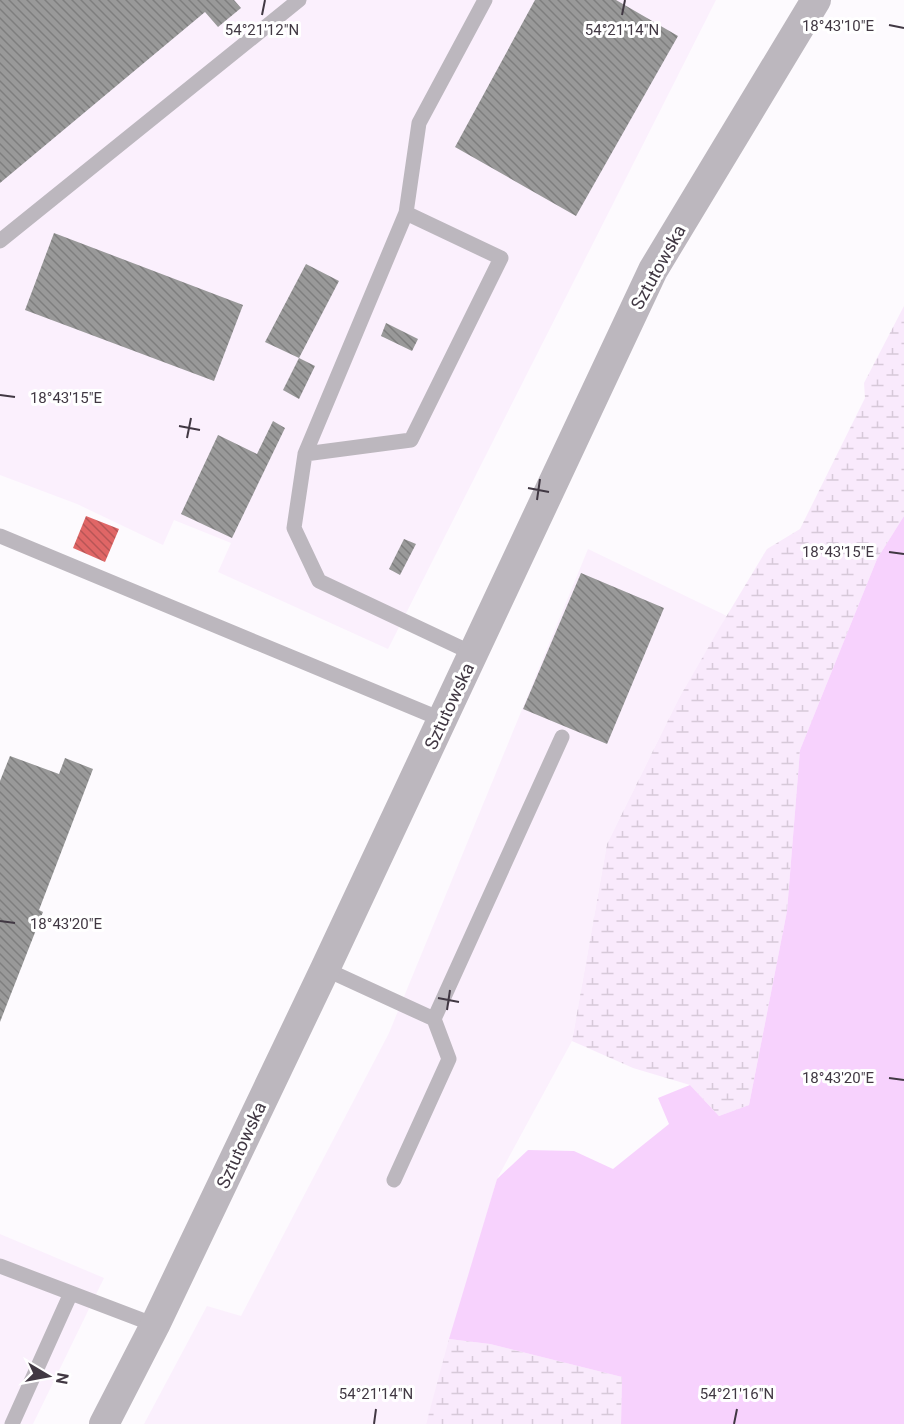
<svg xmlns="http://www.w3.org/2000/svg" width="904" height="1424" font-family="Roboto,sans-serif">
<style>
.built{fill:#fbf0fd}
.wetland{fill:url(#wetland-marsh)}
.water{fill:#f7d2fd}
.shops{fill:url(#shops-back-hatch)}
.industry{fill:url(#industry-back-hatch)}
.lines{fill:none;stroke-linecap:round;stroke-linejoin:round}
.service{stroke:#bcb7be;stroke-width:15}
.minor{stroke:#bcb7be;stroke-width:30}
.ticks{fill:none;stroke:#413843;stroke-width:2}
.labels{text-anchor:middle;dominant-baseline:central;stroke-width:6;stroke-linejoin:round;paint-order:stroke}
.street-label{font-size:18px;fill:#413843;stroke:#fff}
.ticks-label{font-size:15px;text-anchor:middle;fill:#413843;stroke:#fff;stroke-width:6;stroke-linejoin:round;paint-order:stroke}
</style>
<defs>
<pattern id="wetland-marsh" width="20" height="14" patternUnits="userSpaceOnUse" patternTransform="scale(1.5)"><rect width="20" height="14" fill="#f9eafc"/><path d="M1 5h8M5 5V1M11 12h8M15 12V8" fill="none" stroke="#d7c9d9"/></pattern>
<pattern id="shops-back-hatch" width="6" height="6" patternUnits="userSpaceOnUse" patternTransform="scale(1.5)"><rect width="6" height="6" fill="#e06666"/><path d="M-1 5l2 2M0 0l6 6M5-1l2 2" fill="none" stroke="#b75556"/></pattern>
<pattern id="industry-back-hatch" width="6" height="6" patternUnits="userSpaceOnUse" patternTransform="scale(1.5)"><rect width="6" height="6" fill="#999"/><path d="M-1 5l2 2M0 0l6 6M5-1l2 2" fill="none" stroke="#7e7e7e"/></pattern>
</defs>
<rect width="100%" height="100%" fill="#fdfafe"/>
<!-- built -->
<path class="built" d="M0 0H716L388 649 218 572 231 543 174 520 163 545 77 504 0 475Z
M588 549 727 616 679 698 607 844 572 1041 497 1179 426 1424H144L207 1306 241 1316 389 1033Z
M0 1234 104 1278 33 1424H0Z"/>
<!-- wetland -->
<path class="wetland" d="M904 306V516L877 559 800 750 787 911 749 1105 719 1116 690 1085 633 1068 572 1041 607 844 679 698 720 627 767 549 800 529 865 398 864 383Z
M449 1339 490 1344 622 1377 621 1424H426Z"/>
<!-- water -->
<path class="water" d="M904 516V1424H621L622 1377 490 1344 449 1339 497 1179 528 1150 574 1151 613 1169 669 1124 658 1098 690 1085 719 1116 749 1105 787 911 800 750 877 559Z"/>
<!-- shops -->
<path class="shops" d="M86 516 119 529 105 562 73 548Z"/>
<!-- industry -->
<path class="industry" d="M0 0H234L241 8 218 27 205 12 0 183Z
M535 0H616L678 36 576 216 455 147Z
M54 233 243 305 214 381 25 310Z
M306 264 339 281 299 358 265 342Z
M386 323 418 339 412 351 381 336Z
M299 358 315 366 299 399 283 390Z
M273 421 285 428 232 538 181 514 218 435 257 454Z
M404 539 416 544 400 575 389 569Z
M581 573 664 608 607 744 523 709Z
M10 756 59 774 65 758 93 769 39 910 43 912 0 1022V781Z"/>
<g class="lines">
<!-- service -->
<path class="service" d="M0 241 299 0
M305 454 411 440 501 258 406 213
M0 536 443 720
M474 654 319 581 294 528 305 454 406 213 419 123 485 0
M325 969 434 1019 562 737
M394 1180 449 1059 434 1019
M0 1266 155 1325
M12 1424 71 1293"/>
<!-- minor -->
<path class="minor" d="M104 1424 155 1325 325 969 653 270 816 0"/>
</g>
<!-- ticks -->
<path class="ticks" d="M262 15 265 0M622 15 625 0M889 25 904 28M0 395 15 397M179 426 200 430M187 438 191 418M528 488 549 492M537 500 540 479M889 552 904 554M0 921 15 923M438 998 459 1002M447 1010 450 990M889 1078 904 1080M374 1424 376 1409M734 1424 737 1409"/>
<g class="labels">
<!-- street labels -->
<g class="street-label">
<text transform="translate(658 267) rotate(-61)">Sztutowska</text>
<text transform="translate(449 706) rotate(-65)">Sztutowska</text>
<text transform="translate(241 1145) rotate(-65)">Sztutowska</text>
</g>
</g>
<g class="ticks-label">
<text x="838" y="31">18°43'10"E</text>
<text x="262" y="35">54°21'12"N</text>
<text x="622" y="35">54°21'14"N</text>
<text x="66" y="403">18°43'15"E</text>
<text x="838" y="557">18°43'15"E</text>
<text x="66" y="929">18°43'20"E</text>
<text x="838" y="1083">18°43'20"E</text>
<text x="376" y="1399">54°21'14"N</text>
<text x="737" y="1399">54°21'16"N</text>
</g>
<!-- north arrow -->
<g transform="translate(48 1376) rotate(100)" stroke="#ffffff" stroke-width="4.5" paint-order="stroke">
<path d="M0-4.5L10 22L0 15L-10 22Z" fill="#413843"/>
<text y="-9" font-size="16" font-weight="bold" text-anchor="middle" fill="#413843">N</text>
</g>
</svg>
